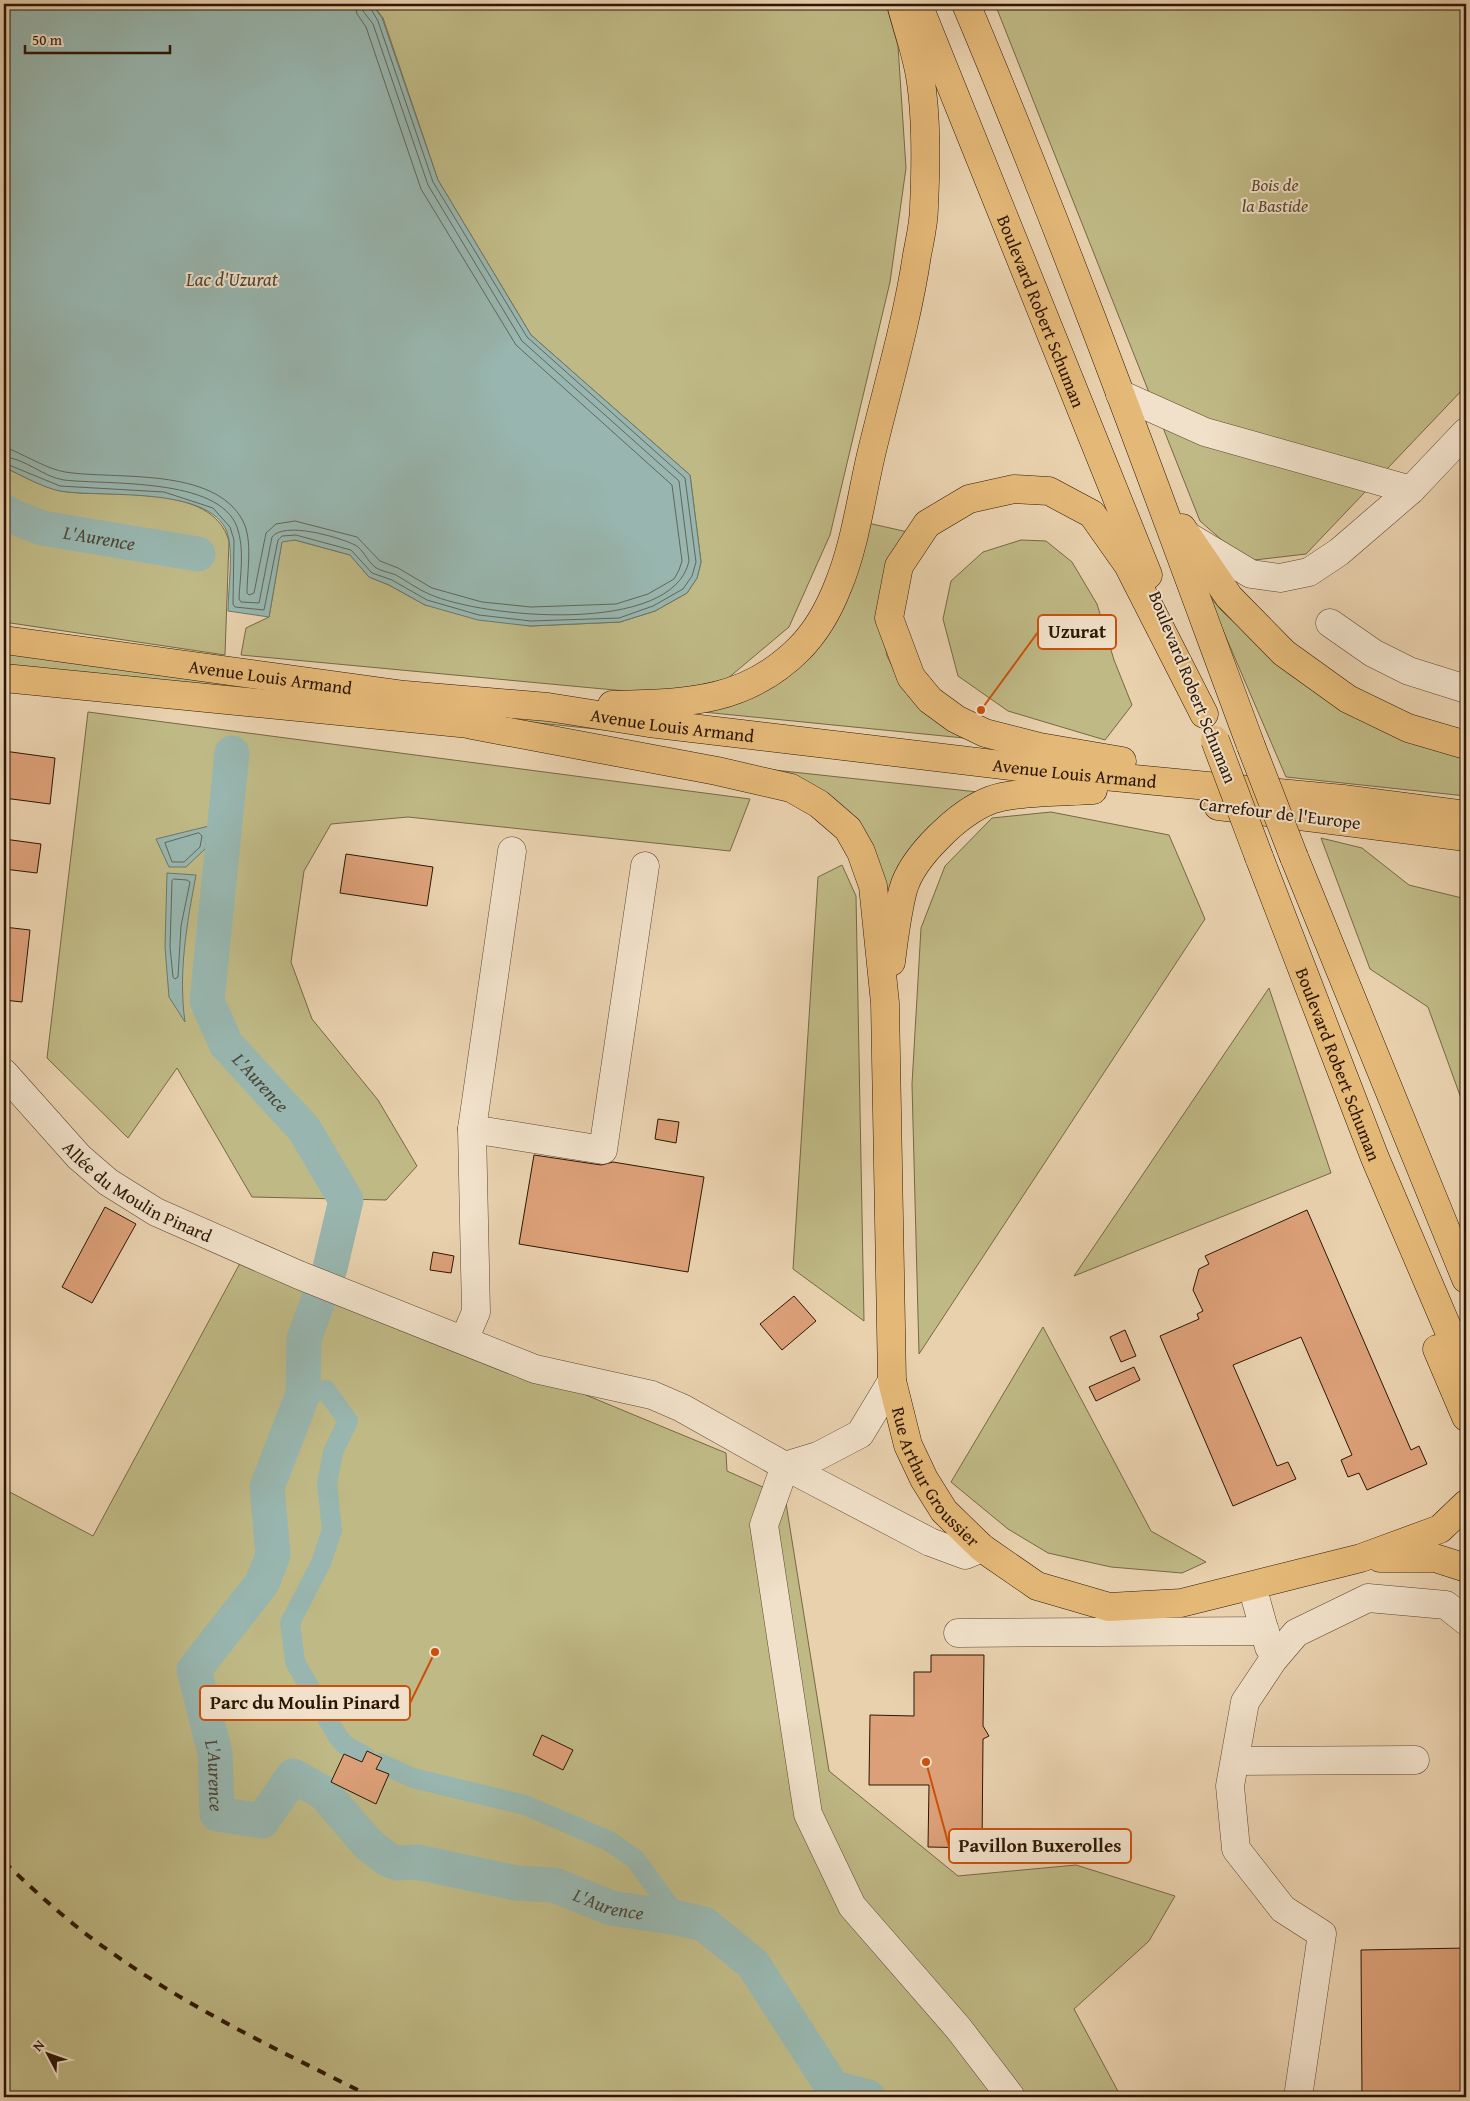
<svg xmlns="http://www.w3.org/2000/svg" width="1470" height="2101" font-family="'Gentium Book Plus',serif">
<style>
.green{fill:#bfb985;stroke:#766844}
.water{fill:#98b6af;stroke:#6d766a}
.lines{fill:none;stroke-linecap:round;stroke-linejoin:round}
.shore{stroke:#626659;stroke-width:1}
.canal{stroke:#98b6af;stroke-width:20}
.river{stroke:#98b6af;stroke-width:35}
.building{fill:#dca078;stroke:#2d1603}
.minor-casing{stroke:#5c452e;stroke-width:29}
.major-casing{stroke:#2d1603;stroke-width:29}
.minor{stroke:#f1e1ca;stroke-width:28}
.major{stroke:#e4b877;stroke-width:28}
.rail{stroke:#2d1603;stroke-width:4;stroke-dasharray:9 9;stroke-linecap:butt}
.major-bridge-casing{stroke:#2d1603;stroke-width:29;stroke-linecap:butt}
.major-bridge{stroke:#e4b877;stroke-width:28}
.labels{text-anchor:middle;dominant-baseline:central;stroke-width:4;stroke-linejoin:round;paint-order:stroke}
.park-label{font-size:18px;font-style:italic;fill:#59472a;stroke:#f1e1ca}
.street-label{font-size:18px;fill:#2d1603;stroke:#f1e1ca}
.water-label{font-size:19px;font-style:italic;fill:#4d4637;stroke:#f1e1ca}
.leader{fill:none;stroke:#cc4f0b;stroke-width:2}
.callout-dot{fill:#cc4f0b;stroke:#f1e1ca;stroke-width:2}
.callout{fill:#f1e1ca;stroke:#cc4f0b;stroke-width:2}
.callout-label{font-size:19px;text-anchor:middle;font-weight:bold;fill:#2d1603}
</style>
<rect width="100%" height="100%" fill="#e9d1ae"/>
<filter id="stains"><feTurbulence type="fractalNoise" baseFrequency=".004" numOctaves="4"/><feColorMatrix values="0 0 0 0 .2 0 0 0 0 .09 0 0 0 0 .02 0 0 0 .5 -.17"/></filter>
<radialGradient id="worn" r=".72"><stop offset=".6" stop-color="#630" stop-opacity="0"/><stop offset="1" stop-color="#630" stop-opacity=".3"/></radialGradient>
<!-- green -->
<path class="green" d="M372 4H886L898 46 906 168 890 282 830 535 789 627 727 679 657 694 241 655 246 628 269 617 282 541 295 540 350 555 369 577 389 585 425 605 530 626 620 622 655 611 687 593 697 578 701 562 690 475 531 335 438 180 383 18Z
M995 4H1466V386L1306 554 1246 561 1200 521Z
M4 467C21 475 42 487 61 491 108 499 212 481 229 541L225 655 4 622Z
M863 522 908 532 881 618 887 656 903 687 964 738 703 712 780 674Z
M1021 540 1046 541 1072 562 1097 604 1114 660 1132 705 1105 740 1008 711 958 676 943 619 951 581 983 552Z
M1207 593 1221 610 1292 676 1369 724 1466 758V796L1286 777Z
M4 648 415 701 643 734 131 680 4 669Z
M88 712 750 799 730 851 408 817 331 824 304 871 291 962 312 1019 378 1100 417 1166 386 1200 252 1197 177 1068 128 1138 47 1058Z
M746 767 987 793 886 908 871 849Z
M1051 812 1169 835 1205 919 919 1354 912 1084 921 928 945 866 992 818Z
M1321 838 1362 848 1409 885 1466 899V1112L1428 1007 1370 969Z
M842 865 856 896 864 1321 793 1269 818 877Z
M1269 988 1331 1173 1074 1276Z
M245 1254 726 1453 727 1471 785 1497 829 1771 958 1876 1076 1865 1175 1896 1149 1941 1074 2009 1121 2097H4V1489L93 1536Z
M1043 1327 1151 1531 1206 1562 1182 1573 1111 1567 1048 1553 1008 1529 951 1482Z"/>
<!-- water -->
<path class="water" d="M4 4H372L382 18 438 180 531 335 690 475 701 562 697 578 687 593 655 611 620 622 530 626 478 620 425 605 389 585 369 577 350 555 295 540 282 542 269 617 228 611C228 589 234 551 227 532 209 485 100 498 60 491 41 487 21 475 4 467Z
M209 826 205 849 186 867H169L156 839Z
M167 873 196 875C187 923 178 972 185 1022L169 997 165 947Z"/>
<g class="lines">
<!-- shore -->
<path class="shore" d="M4 449 12 450C28 457 48 469 65 472 116 480 214 466 243 521 253 541 247 571 247 593L249 595 254 593 266 533 276 524 295 521 357 537 380 561 398 568 432 588 482 602 531 607 616 604 648 594 674 579 679 570 682 561 672 485 516 345 421 189 366 27 357 14 355 4
M4 457C25 458 43 477 64 480 107 485 219 477 237 527 245 549 240 576 239 599L241 602 259 603 272 537C284 521 339 537 355 545 363 549 367 561 375 567 380 571 389 572 396 575 407 581 417 589 429 594 482 618 673 636 689 561L679 481 522 341 428 185 373 24 363 11 362 4
M4 463 60 486 164 492 213 508 230 527 234 540 233 604 235 607 264 610 278 540 282 536 296 535 351 550 372 573 392 580 427 600 479 615 531 621 619 618 653 606 683 589 692 576 696 562 685 478 527 337 433 182 378 21 368 4
M199 833 202 836 200 847 184 862H172L165 843Z
M174 879 187 880 190 882 181 926 178 977 175 979 173 977 170 947 172 881Z"/>
<!-- canal -->
<path class="canal" d="M303 1394 326 1390 348 1421 333 1452 327 1484 332 1530 321 1563 290 1623 295 1662 338 1737 345 1745 365 1756
M380 1763 413 1778 525 1805 609 1841 635 1859 678 1918"/>
<!-- river -->
<g class="river">
<path id="s1" d="M4 511 9 515 42 528 198 554"/>
<path id="s2" d="M232 753 207 1001 226 1044 304 1129 346 1200 330 1268 304 1339 303 1394 267 1487 273 1555 262 1583 194 1670 215 1753 217 1814 262 1821 293 1776 324 1793 368 1844 387 1859 397 1863 417 1862 517 1883 554 1885 611 1908 678 1918 704 1924 753 1964 833 2088 868 2097"/>
</g>
</g>
<!-- building -->
<path class="building" d="M4 751 55 758 50 804 4 798Z
M4 839 41 844 37 873 4 869Z
M346 854 433 867 427 906 340 893Z
M4 927 30 930 22 1002 4 1000Z
M658 1119 679 1122 676 1143 655 1139Z
M534 1155 601 1165 613 1162 704 1177 688 1272 519 1244Z
M105 1207 136 1224 92 1303 62 1287Z
M1307 1210 1411 1450 1419 1446 1427 1464 1367 1490 1359 1473 1348 1477 1341 1460 1352 1455 1301 1337 1233 1365 1277 1466 1288 1462 1296 1479 1233 1506 1160 1336 1199 1319 1197 1314 1203 1311 1193 1290 1199 1269 1209 1264 1205 1256Z
M433 1252 454 1256 451 1273 430 1270Z
M794 1296 816 1321 782 1350 760 1324Z
M1125 1330 1136 1356 1121 1362 1110 1337Z
M1134 1367 1140 1380 1096 1401 1089 1387Z
M931 1655H984L983 1726 989 1736 983 1739 982 1848 928 1847 929 1785H869L870 1715 914 1716V1672H931Z
M542 1735 573 1750 563 1770 533 1755Z
M367 1751 382 1758 376 1769 389 1774 376 1804 331 1782 344 1754 362 1762Z
M1466 1948V2097H1362L1361 1950Z"/>
<g class="lines">
<defs>
<g id="minor">
<path d="M1120 394 1205 432 1411 490"/>
<path d="M1186 535 1251 574 1280 578 1309 572 1339 552 1411 490 1466 432"/>
<path d="M1330 623 1373 653 1409 671 1466 689"/>
<path id="s3" d="M4 1073 79 1157 108 1182 156 1212 299 1275 535 1369 652 1395 682 1408 785 1466 930 1542 965 1555 982 1548"/>
<path d="M472 1129 603 1150 645 866"/>
<path d="M464 1340 476 1312 472 1129 512 851"/>
<path d="M785 1466 764 1525 808 1814 852 1906 959 2029 1011 2097"/>
<path d="M785 1466 818 1456 860 1434 892 1381"/>
<path d="M1252 1586 1269 1647"/>
<path d="M958 1633 1265 1631"/>
<path d="M1235 1761 1415 1760"/>
<path d="M1298 2097 1322 1934 1283 1909 1236 1849 1230 1786 1245 1702 1273 1660 1296 1633 1368 1598 1446 1605 1466 1621"/>
</g>
<g id="major">
<path id="s4" d="M918 4 1148 575"/>
<path d="M966 4C1069 248 1159 498 1251 746"/>
<path d="M1182 528 1229 597 1284 653 1348 699 1408 728 1466 745"/>
<path id="s5" d="M4 640 405 695 548 707 649 723 1062 772 1343 799 1466 815"/>
<path d="M4 678 490 726"/>
<path d="M612 705C683 703 744 704 799 649 816 632 829 609 838 586 855 545 861 498 871 455 887 388 907 322 917 255 920 239 924 223 924 207 926 164 927 118 920 76 916 52 907 27 901 4"/>
<path id="s6" d="M472 725 717 771 791 788 819 804 848 829 861 852 873 886 885 1003 892 1381 908 1445 924 1479 944 1511 982 1548 1037 1586 1109 1607 1181 1603 1361 1558 1440 1529 1466 1504"/>
<path d="M1122 761 1040 747 985 733 956 719 930 700 911 677 889 618 899 566 927 524 969 499 1014 489 1049 491 1092 514 1128 565 1204 714"/>
<path d="M1218 806 1466 837"/>
<path id="s7" d="M1259 857 1375 1158 1466 1371"/>
<path d="M1294 857 1466 1279"/>
<path d="M891 962C894 938 897 913 903 890 912 857 959 812 991 800 1016 791 1065 792 1093 790"/>
<path d="M1437 1349 1466 1417"/>
<path d="M1380 1558H1435L1466 1568"/>
</g>
</defs>
<!-- minor casing -->
<use href="#minor" class="minor-casing"/>
<!-- major casing -->
<use href="#major" class="major-casing"/>
<!-- minor -->
<use href="#minor" class="minor"/>
<!-- major -->
<use href="#major" class="major"/>
<!-- rail -->
<path class="rail" d="M4 1862C37 1893 70 1924 108 1950 190 2009 282 2052 372 2097"/>
<defs>
<path id="major-bridge" d="M1215 740 1259 857
M1251 746 1294 857"/>
</defs>
<!-- major-bridge casing -->
<use href="#major-bridge" class="major-bridge-casing"/>
<!-- major-bridge -->
<use href="#major-bridge" class="major-bridge"/>
</g>
<g class="labels">
<!-- park labels -->
<g class="park-label">
<text x="1275" y="184">Bois de<tspan x="1275" dy="21">la Bastide</tspan></text>
</g>
<!-- street labels -->
<g class="street-label">
<text stroke="none"><textPath href="#s4" startOffset="331">Boulevard Robert Schuman</textPath></text>
<text stroke="none"><textPath href="#s5" startOffset="269">Avenue Louis Armand</textPath></text>
<text transform="translate(1193 687) rotate(68)">Boulevard Robert Schuman</text>
<text stroke="none"><textPath href="#s5" startOffset="674">Avenue Louis Armand</textPath></text>
<text stroke="none"><textPath href="#s5" startOffset="1079">Avenue Louis Armand</textPath></text>
<text transform="translate(1280 813) rotate(7)">Carrefour de l'Europe</text>
<text stroke="none"><textPath href="#s7" startOffset="222">Boulevard Robert Schuman</textPath></text>
<text stroke="none"><textPath href="#s3" startOffset="181">Allée du Moulin Pinard</textPath></text>
<text stroke="none"><textPath href="#s6" startOffset="1061">Rue Arthur Groussier</textPath></text>
</g>
<!-- water labels -->
<g class="water-label">
<text x="232" y="279">Lac d'Uzurat</text>
<text stroke="none"><textPath href="#s1" startOffset="100">L'Aurence</textPath></text>
<text stroke="none"><textPath href="#s2" startOffset="348">L'Aurence</textPath></text>
<text stroke="none"><textPath href="#s2" startOffset="1111">L'Aurence</textPath></text>
<text stroke="none"><textPath href="#s2" startOffset="1605">L'Aurence</textPath></text>
</g>
</g>
<!-- callouts -->
<path class="leader" d="M981 710L1038 632M435 1652L410 1703M926 1762L949 1846"/>
<g class="callout-dot">
<circle cx="981" cy="710" r="5"/>
<circle cx="435" cy="1652" r="5"/>
<circle cx="926" cy="1762" r="5"/>
</g>
<g class="callout">
<rect x="1038" y="615" width="78" height="34" rx="5"/>
<rect x="200" y="1686" width="210" height="34" rx="5"/>
<rect x="949" y="1829" width="182" height="34" rx="5"/>
</g>
<g class="callout-label">
<text x="1077" y="638">Uzurat</text>
<text x="305" y="1709">Parc du Moulin Pinard</text>
<text x="1040" y="1852">Pavillon Buxerolles</text>
</g>
<!-- margin -->
<rect width="1470" height="2101" fill="none" stroke="#e9d1ae" stroke-width="20"/>
<rect x="5" y="5" width="1460" height="2091" fill="none" stroke="#2d1603" stroke-width="2.5"/>
<rect x="10" y="10" width="1450" height="2081" fill="none" stroke="#2d1603"/>
<!-- north arrow -->
<g transform="translate(48 2054) rotate(311)" stroke="#f1e1ca" stroke-width="4" paint-order="stroke">
<path d="M0-4L9 19L0 12L-9 19Z" fill="#2d1603"/>
<text y="-8" font-size="14" font-weight="bold" text-anchor="middle" fill="#2d1603">N</text>
</g>
<!-- scale -->
<path d="M25 45v8h145v-8" fill="none" stroke="#2d1603" stroke-width="2.5"/>
<text x="32" y="45" font-size="15" fill="#2d1603" stroke="#f1e1ca" stroke-width="4" paint-order="stroke">50 m</text>
<rect width="100%" height="100%" filter="url(#stains)"/>
<rect width="100%" height="100%" fill="url(#worn)"/>
</svg>
